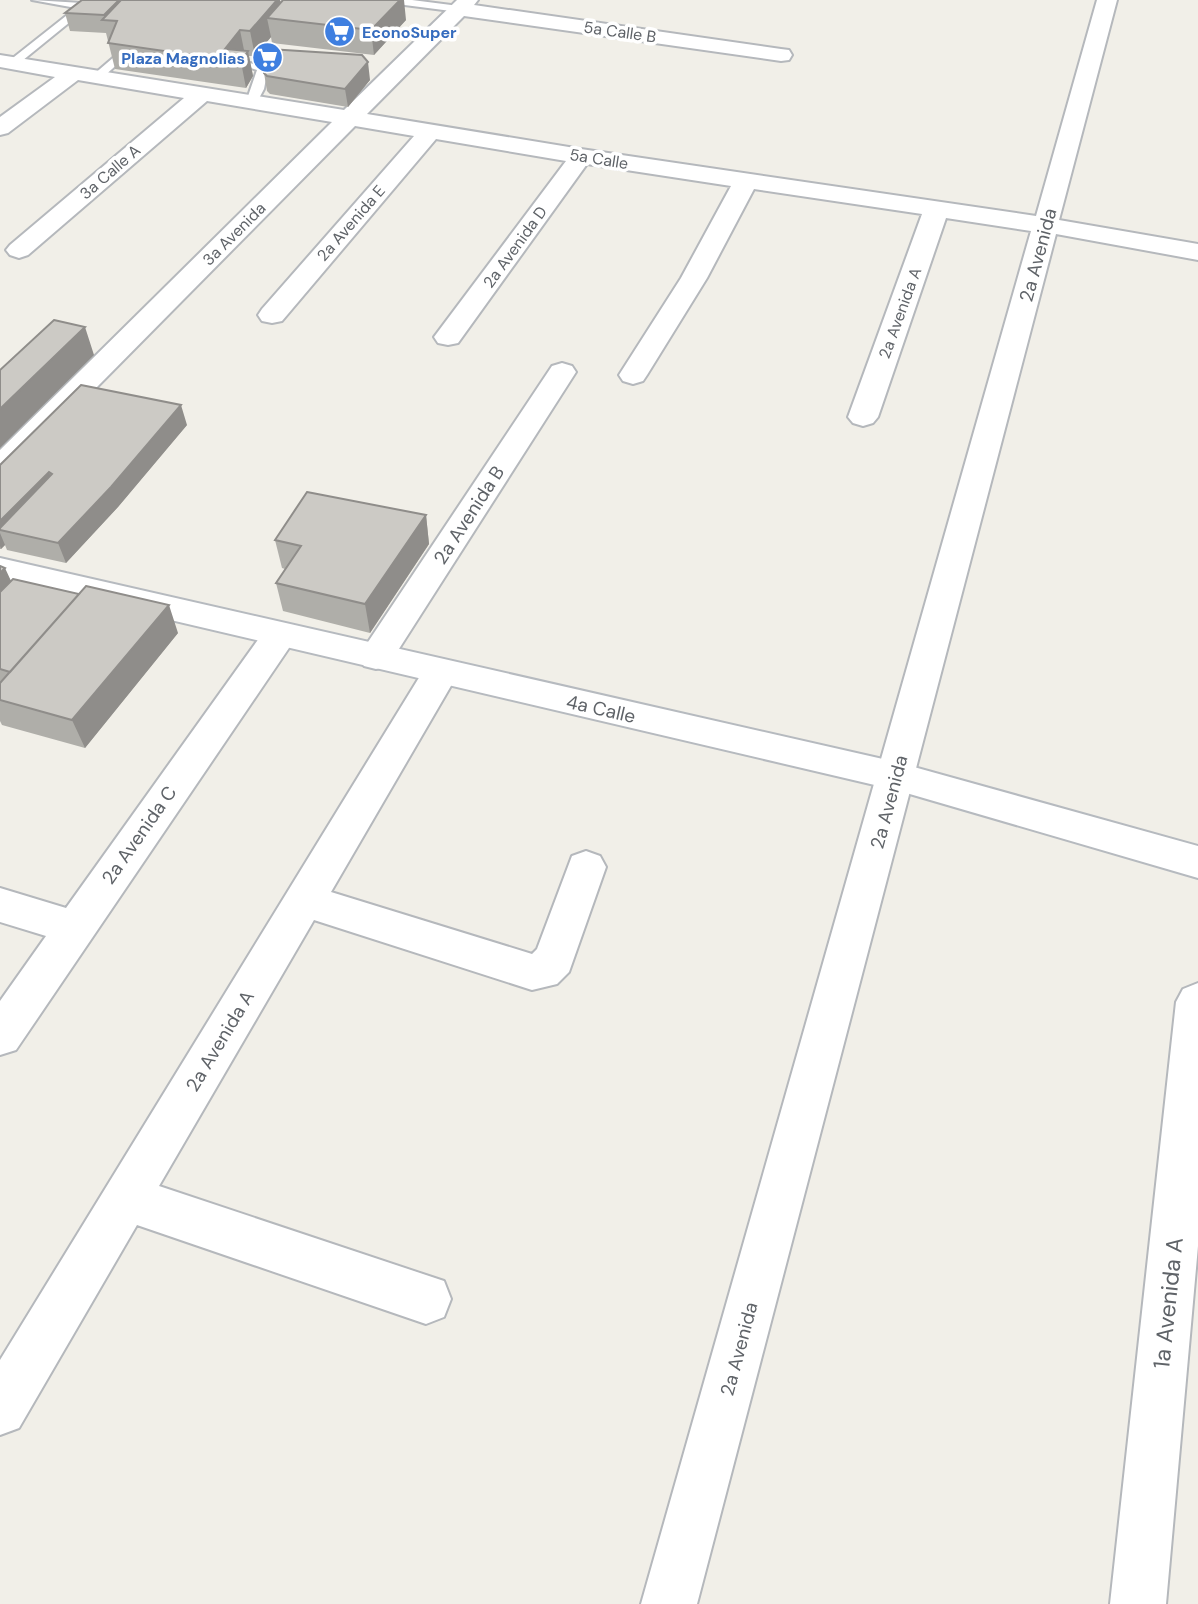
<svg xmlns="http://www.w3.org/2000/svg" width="1198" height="1604" font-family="'DM Sans',sans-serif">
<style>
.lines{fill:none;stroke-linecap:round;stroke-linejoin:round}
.lane-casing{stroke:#b5b8bc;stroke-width:4}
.street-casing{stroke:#b5b8bc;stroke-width:4}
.secondary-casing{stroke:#b6babf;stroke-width:4}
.lane{fill:#fff;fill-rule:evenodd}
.street{fill:#fff;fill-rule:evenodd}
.secondary{fill:#fff;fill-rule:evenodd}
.wall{fill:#afaea9}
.shaded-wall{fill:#8f8d8a}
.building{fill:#cccac5;stroke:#8f8d8a;stroke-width:2}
.labels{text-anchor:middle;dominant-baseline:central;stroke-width:7;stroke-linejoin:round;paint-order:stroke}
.far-shop-label{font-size:16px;font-weight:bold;fill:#366cbe;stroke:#fff;text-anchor:start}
.far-street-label{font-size:16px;fill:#5f6368;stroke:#fff}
.street-label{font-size:19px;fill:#5f6368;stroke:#fff}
.near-street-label{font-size:23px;fill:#5f6368;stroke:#fff}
</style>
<rect width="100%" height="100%" fill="#f1efe8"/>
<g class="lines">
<defs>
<path id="lane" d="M32 0 82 3 97 0 17 65H9V61L76 8Z
M384 0H412L459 6 464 9 459 12 389 3Z
M114 57 123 59 101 79H93V75Z
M236 59 268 68 264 89 256 104 246 102 257 70 236 63Z"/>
<path id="street" d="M457 0H478L474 5 781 49 789 50 792 55 789 60 781 61 464 16 367 114 581 149 1036 216 1097 0H1117L1059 220 1198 244V260L1056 234 697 1604H641L1031 231 946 218 878 417 873 423 863 426 853 423 848 417 922 214 754 189 707 278 647 375 643 381 633 384 623 381 619 375 681 278 731 186 587 164 458 343 448 345 438 343 434 337 566 161 436 139 282 321 272 323 262 321 258 315 262 309 414 136 355 126 11 474 0 477V450L332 122 207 101 28 255 19 258 10 255 6 250 10 245 184 98 78 80 8 133 0 135V117L55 77 0 67V55L344 110Z
M562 363 572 366 576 372 388 666 376 669 364 666 358 657 552 366Z
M279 624 291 627 296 636 291 645 16 1050 0 1055V1001L46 936 0 922V888L66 908 267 627Z
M441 659 454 663 459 672 331 892 532 954 537 949 572 856 586 851 600 856 606 867 569 972 557 984 532 990 314 920 159 1186 444 1281 451 1299 444 1317 426 1324 137 1225 19 1428 0 1435V1360L428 663Z
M1198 983V1246L1166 1604H1110L1176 1002 1183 989Z"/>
<path id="secondary" d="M0 558 896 762 1198 846V878L896 790 0 580Z"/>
</defs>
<!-- lane casing -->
<use href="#lane" class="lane-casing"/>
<!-- street casing -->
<use href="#street" class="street-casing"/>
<!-- secondary casing -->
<use href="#secondary" class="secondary-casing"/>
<!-- lane -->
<use href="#lane" class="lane"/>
<!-- street -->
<use href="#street" class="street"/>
<!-- secondary -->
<use href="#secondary" class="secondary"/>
</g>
<!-- wall -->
<path class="wall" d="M82 0H280L281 3 406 20 374 55 272 43 271 37 255 56H249L253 76 246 88 115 69 106 33 70 31 65 13Z
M264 73 370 80 348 107 270 94 267 91Z
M187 425 118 507 66 563 7 550 5 545 1 549H0V465Z
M426 515 429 544 370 633 283 611 276 583 285 569 282 568 275 540Z
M0 566 11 581 178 633 85 748 2 725 0 721Z"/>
<!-- shaded-wall -->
<path class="shaded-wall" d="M277 0H280L284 20 267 18 271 37 255 56 250 31Z
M400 0H404L406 20 374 55 371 30Z
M240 30 245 55 225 49Z
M248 51 253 76 246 88 241 62Z
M368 62 370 80 348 107 345 89Z
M85 327 94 355 0 448V409Z
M181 405 187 425 118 507 66 563 58 543Z
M49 472 57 491 0 530V521Z
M426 515 429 544 370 633 365 604Z
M0 533 5 545 1 549 0 546Z
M5 568 18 596 0 615V573Z
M169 605 178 633 85 748 72 720Z"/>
<!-- building -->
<path class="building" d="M82 0H119L104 15 65 13Z
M121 0H277L250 31 240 30 225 49 248 51 241 62 108 43 117 21 102 20Z
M283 0H400L371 30 267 18Z
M269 49 362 55 368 62 345 89 267 76 264 73V59Z
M54 320 85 327 0 409V370Z
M81 385 181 405 111 487 58 543 0 530V528L52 474 49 472 0 521V465Z
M307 492 426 515 365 604 276 583 301 546 275 540Z
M0 566 5 568 0 573Z
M13 579 79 594 10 672 0 669V592Z
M86 586 169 605 72 720 0 700V683Z"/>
<!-- icons -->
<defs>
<symbol id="supermarket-disc" viewBox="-11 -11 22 22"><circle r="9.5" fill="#3f7fe0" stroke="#fff"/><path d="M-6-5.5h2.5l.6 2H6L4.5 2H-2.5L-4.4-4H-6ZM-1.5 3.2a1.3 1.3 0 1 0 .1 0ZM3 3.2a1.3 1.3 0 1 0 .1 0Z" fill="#fff"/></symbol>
</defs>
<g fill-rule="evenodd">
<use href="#supermarket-disc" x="322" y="14" width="35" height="35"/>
<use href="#supermarket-disc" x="250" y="40" width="35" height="35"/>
</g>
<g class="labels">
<!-- far-shop labels -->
<g class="far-shop-label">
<text x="362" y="32">EconoSuper</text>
<text x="245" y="58" text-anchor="end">Plaza Magnolias</text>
</g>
<!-- far-street labels -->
<g class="far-street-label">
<text transform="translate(620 32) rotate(8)">5a Calle B</text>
<text transform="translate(599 159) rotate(9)">5a Calle</text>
<text transform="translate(110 172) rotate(-41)">3a Calle A</text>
<text transform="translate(351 223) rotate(-49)">2a Avenida E</text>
<text transform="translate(234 234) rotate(-45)">3a Avenida</text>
<text transform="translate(515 247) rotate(-54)">2a Avenida D</text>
<text transform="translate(900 313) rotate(-70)">2a Avenida A</text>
</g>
<!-- street labels -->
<g class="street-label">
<text transform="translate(1038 255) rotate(-75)">2a Avenida</text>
<text transform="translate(469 515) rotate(-57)">2a Avenida B</text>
<text transform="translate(601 709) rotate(13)">4a Calle</text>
<text transform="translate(889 802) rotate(-75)">2a Avenida</text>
<text transform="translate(139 835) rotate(-55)">2a Avenida C</text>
<text transform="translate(220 1041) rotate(-59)">2a Avenida A</text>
<text transform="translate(739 1349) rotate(-75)">2a Avenida</text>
</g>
<!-- near-street labels -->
<g class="near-street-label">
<text transform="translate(1168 1303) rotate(-84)">1a Avenida A</text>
</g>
</g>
</svg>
